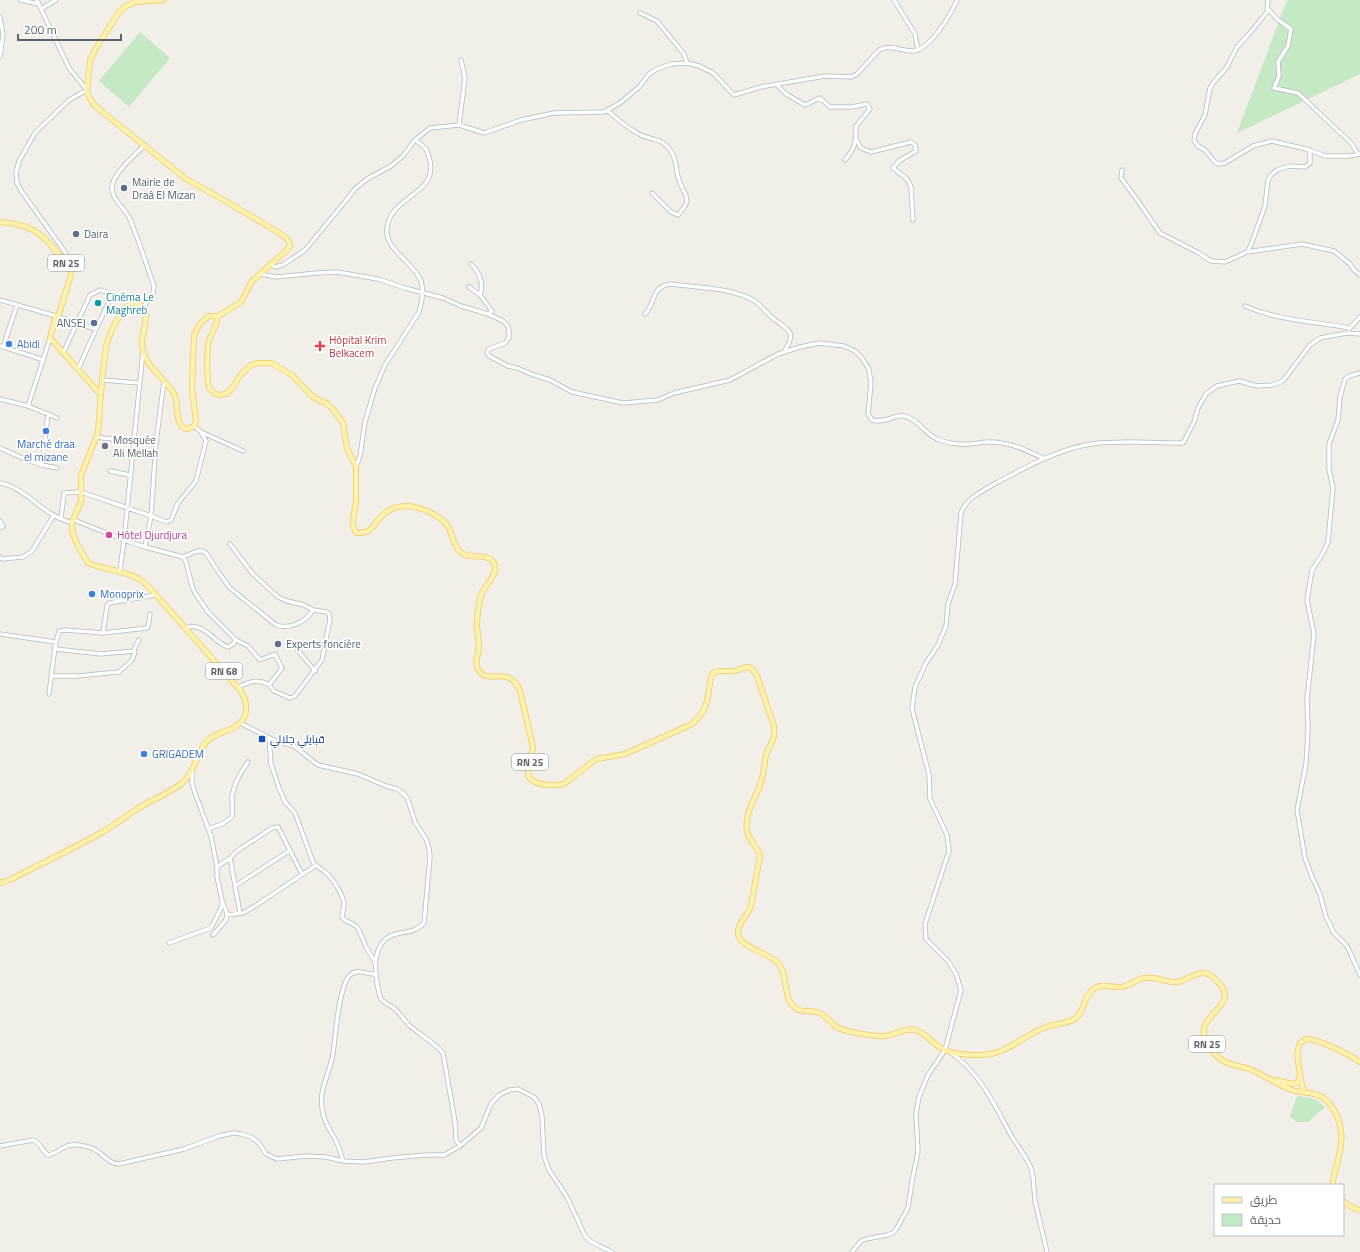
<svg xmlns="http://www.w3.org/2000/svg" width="1360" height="1252" font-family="'Titillium Web',Cairo,sans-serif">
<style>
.green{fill:#c5e8c5}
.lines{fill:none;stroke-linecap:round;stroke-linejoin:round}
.minor-casing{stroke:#b5b8bc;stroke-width:5}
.major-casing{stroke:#f2c960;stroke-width:6}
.minor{stroke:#fff;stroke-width:3.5}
.major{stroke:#fff2af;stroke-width:4.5}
.service-dot{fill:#5c6f8a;stroke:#fff;stroke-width:1.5}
.culture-dot{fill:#0f9aa8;stroke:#fff;stroke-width:1.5}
.shop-dot{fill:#3f7fe0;stroke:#fff;stroke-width:1.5}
.health-dot{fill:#e0444e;stroke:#fff;stroke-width:1.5}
.worship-dot{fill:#6b7280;stroke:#fff;stroke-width:1.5}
.hotel-dot{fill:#d1479c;stroke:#fff;stroke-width:1.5}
.transit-dot{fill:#1a4fb4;stroke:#fff;stroke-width:1.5}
.labels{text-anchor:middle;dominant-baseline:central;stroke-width:3.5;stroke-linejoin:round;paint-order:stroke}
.shield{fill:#fff;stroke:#8f9295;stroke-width:1}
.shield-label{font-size:10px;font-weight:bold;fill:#5f6368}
.service-label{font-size:11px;fill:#4e5e75;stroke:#fff;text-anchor:start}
.culture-label{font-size:11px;fill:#0d838f;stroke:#fff;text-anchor:start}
.health-label{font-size:11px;fill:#be3a42;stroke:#fff;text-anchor:start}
.shop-label{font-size:11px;fill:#366cbe;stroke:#fff;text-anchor:start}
.worship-label{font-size:11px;fill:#5b616d;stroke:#fff;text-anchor:start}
.hotel-label{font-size:11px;fill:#b23c85;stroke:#fff;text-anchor:start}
.transit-label{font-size:11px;fill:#164399;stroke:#fff;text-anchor:start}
</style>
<rect width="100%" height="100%" fill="#f1efe8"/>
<!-- green -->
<path class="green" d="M1287 0H1360V74L1237 133Z
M140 32 170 58 129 107 99 81Z
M1297 1096C1311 1097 1315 1098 1325 1107L1308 1122H1296L1290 1116Z"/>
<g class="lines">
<defs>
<path id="minor" d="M20 0 39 4
M37 0 41 9 56 0
M894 0 915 34 918 50
M1268 0 1267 12 1249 34 1237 47 1227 67 1213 83 1210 88 1205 115 1195 134 1194 141 1198 146 1205 150 1214 161 1218 164 1225 163 1253 146 1272 141 1306 149 1326 156H1349L1360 154
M41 9 69 68 87 90 69 100 35 133 19 161 16 173 17 183 22 192 65 252 68 258 69 266
M1268 9 1277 19 1291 29 1288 46 1278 62 1279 76 1274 88 1298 93 1351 143 1358 154
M640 13 657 21 684 54 687 63
M0 17 3 34 0 57
M777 85 786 94 805 105 820 98 830 107H851L867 104 870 109 856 126C856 142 856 147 845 160
M607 110C617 119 627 128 639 134 653 142 662 136 672 153 677 161 676 174 680 183 687 199 692 199 678 215L671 212 652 193
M459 125 465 78 461 60
M856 139 861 148 871 152 911 142 915 145 916 151 899 161 893 168 906 178 909 182 911 187 913 220
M1122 170 1121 178 1138 201 1160 233 1199 253 1211 261 1225 262 1247 252 1302 244 1334 251 1350 264 1354 270 1360 275
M1247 252 1251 245 1265 206 1268 180 1271 175 1277 170 1289 166 1305 167 1310 163V150
M271 264 275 267 283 265 305 250 348 198 355 189 367 179 391 166 403 156 415 140 430 128 459 125 484 133 521 120 554 113 604 112 620 103 639 87 649 74 657 69 671 64 687 63 699 66 713 73 734 95 761 87 825 76 851 77 857 74 879 50C890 44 901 51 913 51 930 50 951 14 957 0
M471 264C480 273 484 283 480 295L492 311 488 314
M261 274 276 277 317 273 337 272 378 279 405 288 443 298 461 306 488 314 503 321 508 326 509 331V338L505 343 489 349 487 353 489 356 508 366 517 368 531 374 550 380 572 392 623 403 658 400 674 393 730 380 778 354 800 347 819 343 844 346 855 351 861 357 869 369 871 383 868 414 872 420C885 424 895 414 904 416 919 419 925 435 939 440 947 443 960 445 969 444 975 444 981 442 987 442 1008 441 1026 450 1045 459
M469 287 480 295
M0 300 56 316
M1245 306C1279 321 1313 321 1349 328
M144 307 153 293 154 286C146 264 139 240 129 217 124 208 112 199 112 188 112 174 135 155 145 145
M645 314C656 302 651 287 670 284 693 287 737 288 756 302 762 306 767 314 774 319 790 332 797 331 784 352
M58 317 96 329
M1349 329 1360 317
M0 346 44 360
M3 347 17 305
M63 353 90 295 100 290 109 293V301L78 369
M1360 373 1349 376 1345 379 1340 397 1338 420 1329 444V469L1333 488 1328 542 1323 553 1312 570 1307 600 1314 634 1307 700 1308 729 1306 764 1297 810 1305 858 1312 877 1320 894 1326 917 1334 933 1346 945 1350 952 1360 975
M102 380 139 383
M0 399 28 406 50 338
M28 406 57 418
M201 432 243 451
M97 437 103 438 156 443
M0 448 27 460 42 465 48 414
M42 465 57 468
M356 467 360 456 365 422 375 388 385 365 419 312C422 302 424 291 421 281 413 260 380 249 388 223 395 196 437 193 430 161 427 148 425 147 415 140
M110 471 130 475
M0 483C22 487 36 506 55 516 60 519 67 521 72 523
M61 518 64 493 81 492 151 516 164 521 167 522 171 520 178 503 196 481 206 441 201 432 194 426
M74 520 124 540 145 547 151 516 156 443 164 381
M0 521 3 526 0 528
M230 544 252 573 278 597 287 601 304 605 313 610
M145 547 183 557 186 562 192 586 195 593 208 612 236 640 233 644 228 647C213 642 204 621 185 628
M0 557 2 559 23 557 32 551 54 515
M183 557 197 551H202L206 553 219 573 230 588 276 625C289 630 306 622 313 610L327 612 329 614 330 619 322 660 295 696 290 698 274 691 269 685
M120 571 124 540 143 351
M103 633 147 628 149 622 150 614
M0 634 56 642
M236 640 248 646 260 660 275 654 282 668 269 685C258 678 249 682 238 687
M296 648 315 671
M134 651 136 645 139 640
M51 676H77L119 672 132 660 135 652 134 651 101 654 55 649
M49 694 55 647 59 631 65 630 103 633 107 606 109 603 156 595
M240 723 276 741 294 746 318 765 358 774 386 786 397 789 405 795 408 800 415 822 426 839 429 848 430 857 424 923C412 937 393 928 382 943 373 956 375 973 378 988 379 991 379 996 381 999 384 1003 390 1005 394 1008 400 1013 404 1021 410 1026 421 1035 434 1043 443 1053L455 1122 456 1140 460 1146
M269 738 271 764 279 788 285 802 295 813 313 862C316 867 321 868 325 872 332 877 344 896 344 904 344 909 342 913 342 917L345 920 356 926 359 930 366 947 375 962
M208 829 222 824 232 817C233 810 232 804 232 797 234 783 240 773 248 762
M230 858 240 913
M217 867 230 858 237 851 272 828 278 827 302 874
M235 886 289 851
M227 915 243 913 255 906 315 866
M213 935 226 920 227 913 223 903
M169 943 211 928 222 906V900L217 877V867L211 836 195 793 192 783V772
M951 1053C980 1072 996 1108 1012 1137 1019 1147 1026 1157 1031 1168L1033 1177 1035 1201 1047 1252
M0 1146 33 1140C41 1143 42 1151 48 1155 57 1154 62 1146 71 1145 80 1144 93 1147 100 1153 107 1159 110 1163 119 1164L184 1149 219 1136 233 1133 242 1134 251 1137 259 1143 266 1154 277 1159 307 1156 326 1157 343 1161 364 1162 392 1158 426 1155H444L460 1146 481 1128 491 1104 499 1095 509 1090 518 1089 534 1097 539 1104 542 1116 544 1156 549 1170 567 1197 585 1236C590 1244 604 1247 612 1252
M343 1161C341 1154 339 1147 336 1141 330 1130 323 1120 322 1108 319 1088 330 1073 333 1054 335 1039 339 984 350 975 358 968 366 975 376 974
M852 1252 861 1241 866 1239 887 1235 893 1233 897 1228 908 1208 912 1181 918 1152 916 1113 919 1097 928 1075 945 1050 961 990 956 974 948 961 926 939 925 924 949 851 947 835 930 799 929 774 912 709 915 687 926 663 938 645 946 626 948 604 955 584 961 513C966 498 984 490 998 482 1026 467 1059 449 1091 444 1121 440 1153 443 1183 443L1194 422 1198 408 1206 394 1217 386 1239 381 1257 386 1272 385 1283 381 1310 345 1320 338 1347 333 1360 334"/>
<path id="major" d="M163 0 136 2 126 6 119 12 96 48 90 61 87 90 89 97 95 106 186 179 213 194 278 232C283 236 290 239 290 246L286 251 252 281 241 302 217 317
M0 222C11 223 21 224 31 229 45 235 59 255 69 267L71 271V275L58 317 56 316 50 338 101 395
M0 883 12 879C42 863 72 849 101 833 113 826 125 817 137 809 151 800 168 794 181 784 197 771 196 751 208 740 216 733 227 732 235 727 250 718 248 702 240 690L156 595C151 589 146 583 139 579 124 570 104 570 88 563L78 546 73 534 72 529V523L81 501V475L98 433 102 380 106 346 113 327 121 314 125 308 133 303C155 305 142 329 142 343 142 366 165 377 174 394 180 405 173 425 187 429L194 426 196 422 192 389 194 335 200 324 205 319 209 316H215L217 317V322L208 343 207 365 208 384 210 389 214 393 219 395 226 394 231 390 241 374 251 365 258 363H271L292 375 311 395 318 400 326 403 332 408 343 423 347 448 356 467V501L353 520V525L356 533C360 533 364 533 368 531 372 529 375 524 378 520 385 511 395 506 407 506 421 507 438 514 447 525 454 535 453 551 466 555 475 558 492 553 495 566 497 576 484 586 481 595 479 604 477 616 477 625 477 632 479 639 479 646 479 653 475 661 477 667 486 689 509 662 520 691L533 747C532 756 529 765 528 775 529 777 530 779 532 780 540 786 556 786 564 784L596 759 625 754 690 725C702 717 708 704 709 689 710 683 710 678 713 673 719 669 725 672 732 671 738 671 743 667 748 667 753 668 755 673 757 676L774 726C776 740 770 743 766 755 764 764 764 773 761 782 756 798 744 813 747 831 749 840 757 847 760 855L751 906C748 915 740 921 738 930 735 947 768 952 777 962 789 974 782 996 794 1007 801 1014 811 1009 820 1013 827 1017 831 1023 837 1027 844 1032 877 1037 885 1036 895 1035 906 1027 916 1030 927 1034 932 1043 941 1048 953 1056 985 1057 998 1052 1015 1046 1029 1033 1046 1027 1055 1024 1068 1024 1076 1018 1085 1010 1084 995 1095 988 1103 983 1113 988 1122 987 1132 985 1139 976 1151 978 1160 978 1168 983 1177 982 1186 981 1193 973 1203 973 1209 973 1214 977 1218 982 1243 1008 1190 1014 1207 1044 1211 1050 1216 1056 1222 1060 1230 1066 1243 1066 1252 1070 1265 1076 1278 1085 1292 1090 1300 1093 1310 1092 1318 1095 1326 1098 1330 1104 1334 1110 1348 1135 1339 1154 1333 1180V1185
M1300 1076 1297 1053 1300 1043 1306 1039C1319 1039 1348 1054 1360 1062
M1276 1080 1292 1084 1298 1082 1300 1076 1304 1092
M1343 1201C1348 1205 1353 1209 1360 1210"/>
</defs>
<!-- minor casing -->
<use href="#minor" class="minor-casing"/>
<!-- major casing -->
<use href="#major" class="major-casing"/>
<!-- minor -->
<use href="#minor" class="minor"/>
<!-- major -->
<use href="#major" class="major"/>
</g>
<!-- markers -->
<g class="service-dot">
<circle cx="124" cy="188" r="4"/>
<circle cx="76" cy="234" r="4"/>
<circle cx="94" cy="323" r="4"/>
<circle cx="278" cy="644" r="4"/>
</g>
<circle class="culture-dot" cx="98" cy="303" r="4"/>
<g class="shop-dot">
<circle cx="9" cy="344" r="4"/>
<circle cx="46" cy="431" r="4"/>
<circle cx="92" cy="594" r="4"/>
<circle cx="144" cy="754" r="4"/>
</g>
<path class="health-dot" d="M318 340h4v4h4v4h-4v4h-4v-4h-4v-4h4z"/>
<circle class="worship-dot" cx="105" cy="446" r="4"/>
<circle class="hotel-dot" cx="109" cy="535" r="4"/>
<rect class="transit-dot" x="258" y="735" width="8" height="8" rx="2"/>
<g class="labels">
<!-- shield labels -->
<g class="shield">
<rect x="48" y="255" width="36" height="16" rx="3"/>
<rect x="206" y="663" width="36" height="16" rx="3"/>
<rect x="512" y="754" width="36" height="16" rx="3"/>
<rect x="1189" y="1036" width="36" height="16" rx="3"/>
</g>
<g class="shield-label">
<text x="66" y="263">RN 25</text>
<text x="224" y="671">RN 68</text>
<text x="530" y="762">RN 25</text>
<text x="1207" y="1044">RN 25</text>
</g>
<!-- service labels -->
<g class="service-label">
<text x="132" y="182">Mairie de<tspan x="132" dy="13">Draâ El Mizan</tspan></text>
<text x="84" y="234">Daira</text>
<text x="86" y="323" text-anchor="end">ANSEJ</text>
<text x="286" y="644">Experts foncière</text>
</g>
<!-- culture labels -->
<g class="culture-label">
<text x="106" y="297">Cinéma Le<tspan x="106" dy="13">Maghreb</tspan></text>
</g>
<!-- health labels -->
<g class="health-label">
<text x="329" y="340">Hôpital Krim<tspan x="329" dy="13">Belkacem</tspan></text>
</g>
<!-- shop labels -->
<g class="shop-label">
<text x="17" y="344">Abidi</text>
<text x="46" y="444" text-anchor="middle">Marché draa<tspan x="46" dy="13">el mizane</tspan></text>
<text x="100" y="594">Monoprix</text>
<text x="152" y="754">GRIGADEM</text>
</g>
<!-- worship labels -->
<g class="worship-label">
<text x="113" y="440">Mosquée<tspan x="113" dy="13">Ali Mellah</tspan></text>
</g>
<!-- hotel labels -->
<g class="hotel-label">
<text x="117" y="535">Hôtel Djurdjura</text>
</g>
<!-- transit labels -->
<g class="transit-label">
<text x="270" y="739">قبايلي جلالي</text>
</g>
</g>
<!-- legend -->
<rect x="1214" y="1184" width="130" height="52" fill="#ffffff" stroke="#bfc1c3"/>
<rect x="1222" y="1197" width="20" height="6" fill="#fff2af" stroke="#bfc1c3"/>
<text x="1250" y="1204" font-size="12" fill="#5f6368">طريق</text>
<rect x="1222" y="1214" width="20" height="12" fill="#c5e8c5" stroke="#bfc1c3"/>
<text x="1250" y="1224" font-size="12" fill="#5f6368">حديقة</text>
<!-- scale -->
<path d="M18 34v6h103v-6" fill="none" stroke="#5f6368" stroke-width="2"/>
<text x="24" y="34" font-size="12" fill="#5f6368" stroke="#ffffff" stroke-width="3" paint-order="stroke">200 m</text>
</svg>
